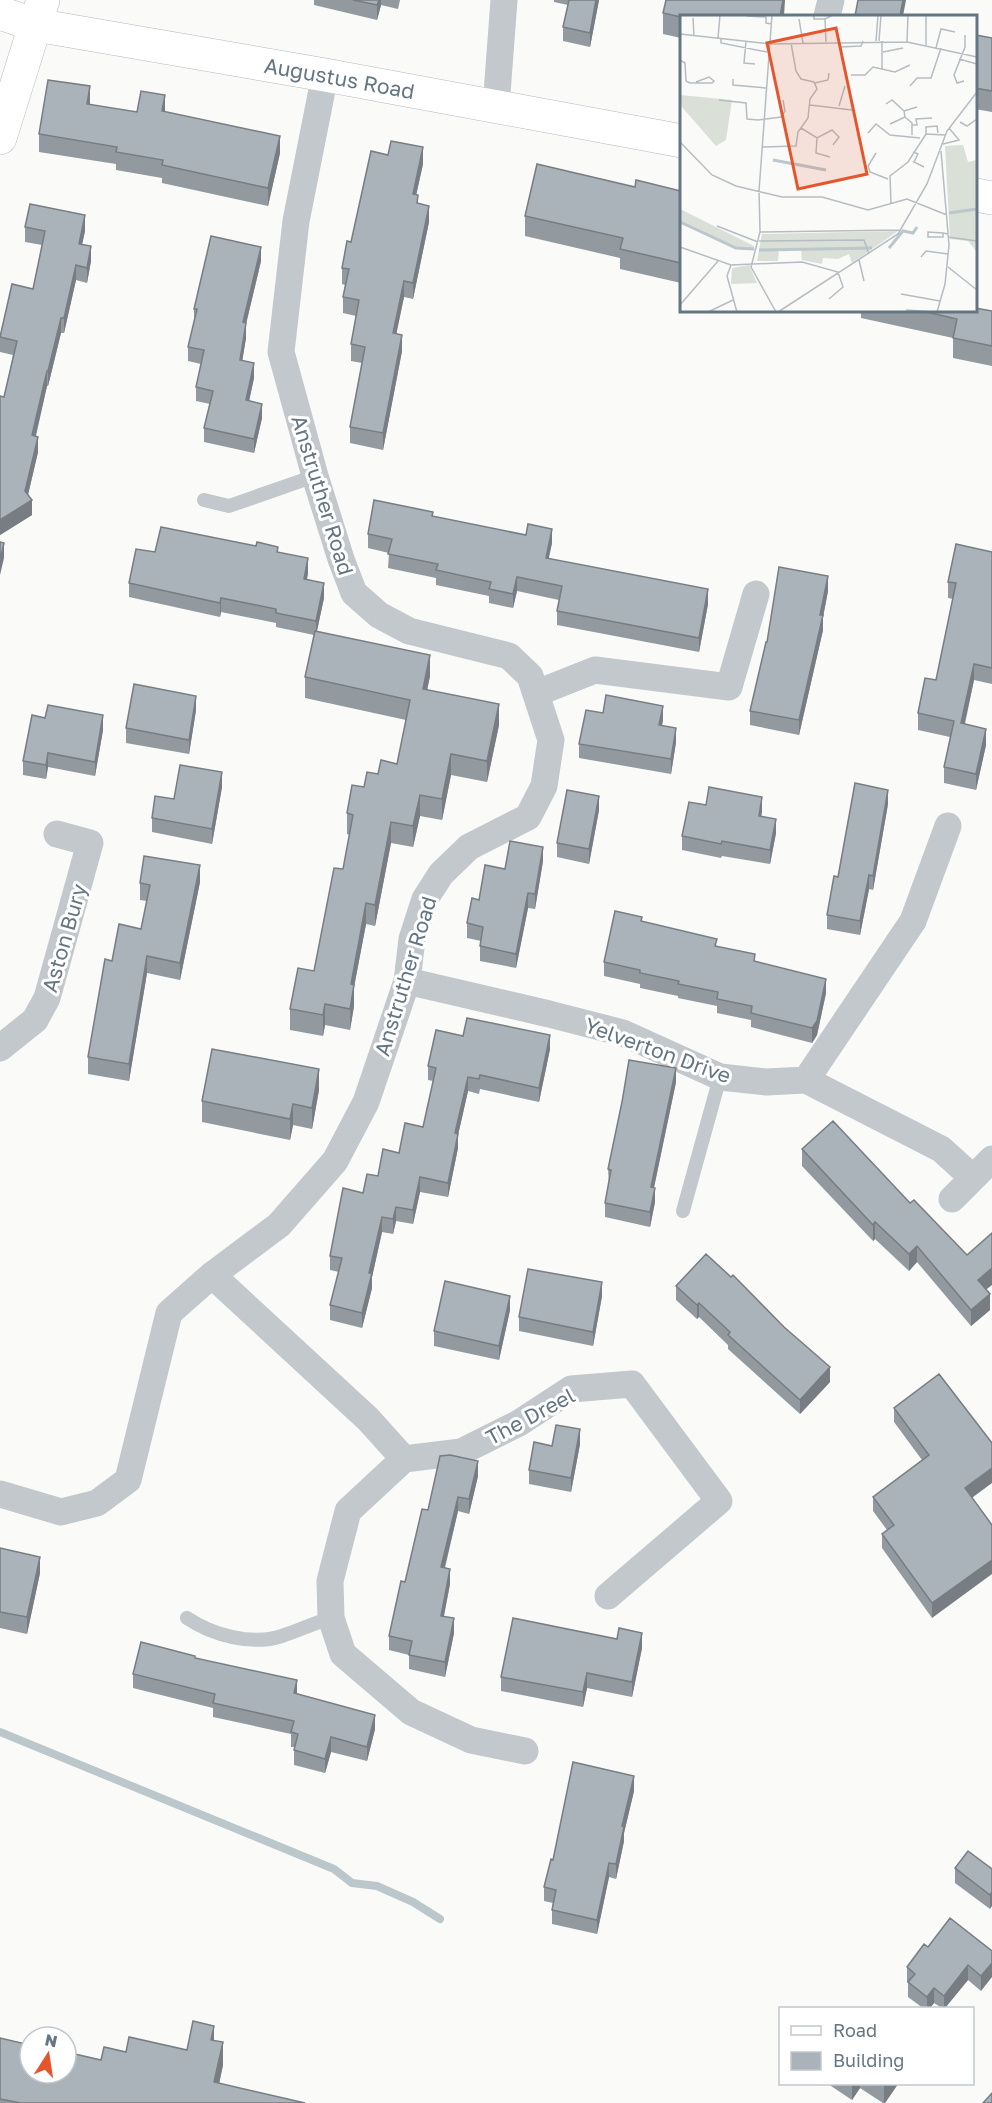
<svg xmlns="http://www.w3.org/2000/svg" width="992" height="2103" font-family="'Golos Text',sans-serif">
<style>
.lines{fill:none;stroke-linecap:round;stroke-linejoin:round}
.stream{stroke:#bbc7cb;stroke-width:8}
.secondary-casing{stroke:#b3babf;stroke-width:34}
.lane{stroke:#c3c8cc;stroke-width:14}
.street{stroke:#c3c8cc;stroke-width:27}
.secondary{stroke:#fff;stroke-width:33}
.wall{fill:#929a9f}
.shaded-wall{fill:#777d82}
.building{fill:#aab3b9;stroke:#777d82;stroke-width:1.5}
.labels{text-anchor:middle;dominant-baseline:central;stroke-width:6;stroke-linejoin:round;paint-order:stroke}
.street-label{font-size:21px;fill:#657683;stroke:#fff}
.inset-river{fill:none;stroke:#bbc7cb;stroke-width:3}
.inset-road{fill:none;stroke:#b5bdc2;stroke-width:1.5}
.view{fill:#e4572e;fill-opacity:0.15;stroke:#e4572e;stroke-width:3}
.inset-edge{fill:none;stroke:#657683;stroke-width:3}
</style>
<rect width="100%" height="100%" fill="#fafaf8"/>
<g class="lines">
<!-- stream -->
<path class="stream" d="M0 1732 334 1869 352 1883 377 1886 413 1902 440 1919"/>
<defs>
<g id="secondary">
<path id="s1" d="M0 13 36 25 325 75 682 141"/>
<path d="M0 138 43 0"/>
<path d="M976 195 992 198"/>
</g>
</defs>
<!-- secondary casing -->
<use href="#secondary" class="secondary-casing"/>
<!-- lane -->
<path class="lane" d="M204 500 229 506 315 476
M683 1211 720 1077
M187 1618C212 1635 252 1646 282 1636 298 1631 314 1623 331 1618"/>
<!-- street -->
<path class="street" d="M827 16 831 0
M496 107 504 0
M537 693 595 670 729 687 756 594
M407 981 549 1014 623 1033 720 1077 766 1082 806 1080 941 1149 972 1177
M0 1048 35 1020 47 998 90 843 57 834
M806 1080 913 921 948 826
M952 1199 992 1159
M212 1275 368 1419 404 1459 461 1452 519 1423 571 1389 632 1384 719 1501 608 1596
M404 1459 348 1511 330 1581 331 1618 343 1654 411 1712 471 1740 525 1751
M0 1494 61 1512 97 1503 128 1480 169 1313 212 1275 279 1225 335 1161 366 1102 407 981 412 939 425 899 441 874 469 847 528 817 544 786 551 740 530 676 509 656 409 631 379 615 354 593 341 559 315 476 281 352 296 221 325 75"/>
<!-- secondary -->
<use href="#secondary" class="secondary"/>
</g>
<!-- wall -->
<path class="wall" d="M314 0H400L398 9 381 5 377 20 314 5Z
M554 0H599L590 47 563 41V27L568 5 554 2Z
M785 0 681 16V38L663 34V13Z
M992 38V112L975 109V39Z
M90 105 137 112H165L280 153 268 206 162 183V178L116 170V164L39 152V134Z
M423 164 416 194 418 203 429 222 413 299 404 297 396 334 402 351 383 450 350 443V427L362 363 351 361V344L356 316 343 313V297L345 285 342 284V268L351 242Z
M635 187 681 191V283L620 269V258L525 236V216Z
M25 227 85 231 82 244 91 261 87 283 76 280 64 333H61L48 386H47L36 436 38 452 28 495 32 515 0 535V396L4 397 13 355 0 352V337L33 289 42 245 25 242Z
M261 261 246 324V338L242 361 254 378 249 401 262 418 254 453 204 442V428L210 404 196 401V387L201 364 188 361V347L194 323V309Z
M861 310 992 311V366L953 358V338L861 318Z
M433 517 552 543 548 559 708 604 699 652 557 625V611L559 600 517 591 513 608 489 603V596L436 585V578L388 568 389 553 368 548V534Z
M155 552H278L308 573 307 580 324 598 317 631 430 676 427 690 499 725 487 782 451 775 442 820 420 816 413 847 391 843 375 926 366 924 354 987V1006L350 1030 325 1025 323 1036 290 1030V1009L314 971 343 869 350 835 347 834V813L364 787 378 774 397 764 406 720 305 698V677L314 635 276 627V623L221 612 220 617 129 597V583Z
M992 552V684L974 680 965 724 986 745 976 790 944 783V767L950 737 918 730V713L936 680 953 599 948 598V582Z
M828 591 823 617V630L799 735 750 725V711L767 642Z
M196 710 189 754 126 743V728Z
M603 713 663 720 662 725 676 742 671 774 579 758V744Z
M103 730 95 776 48 767 46 779 23 775V761Z
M222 787 212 844 152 832V818Z
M888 804 873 890 869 889 860 935 827 929V915Z
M706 805 762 811 761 816 776 833 770 864 722 856 721 858 682 850V836Z
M599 810 589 864 557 857V843Z
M543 861 535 909 528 908 516 968 480 961V946L481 941 467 938V923L479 900 505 869Z
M200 882 180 980 147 973 129 1081 88 1074V1057L112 961 141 929 147 901 140 900V883Z
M642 922 717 946 826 993 817 1035 812 1043 751 1027V1020L717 1013V1006L678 998V996L640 988V984L604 976V962Z
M463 1036 550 1049 539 1102 480 1089 479 1094 468 1091 458 1135V1148L448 1197 420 1192 413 1224 396 1221 393 1234 382 1232 372 1277V1288L362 1328 330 1320V1305L339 1272 330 1270V1256L363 1193 378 1176 423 1127 433 1081 428 1080V1066Z
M676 1082 654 1188 655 1202 650 1227 605 1217V1203L609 1184 608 1169Z
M319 1090 312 1129 293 1125 290 1140 202 1122V1101Z
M802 1149 986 1290 990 1310 971 1326 917 1262 909 1271 875 1239 873 1241 802 1166Z
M676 1286 830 1382 800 1414 728 1349V1345L699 1317 697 1319 676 1300Z
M602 1296 593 1346 519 1331V1317Z
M510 1310 499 1360 434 1346V1331Z
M894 1408 972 1498 932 1618 882 1548V1534L887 1530 873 1511V1497L922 1460 894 1422Z
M580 1444 571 1492 529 1484V1470L552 1446Z
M478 1476 469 1514 458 1511 445 1568 450 1584 444 1616 454 1633 445 1677 409 1669V1655L389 1650V1636L405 1582 428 1510Z
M0 1548 40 1573 27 1634 0 1628Z
M642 1648 632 1697 587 1688 583 1707 501 1691V1677Z
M195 1658 297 1693 375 1729 367 1761 331 1752 325 1773 294 1765V1747H291V1734L213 1717V1708L133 1688V1674Z
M634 1791 624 1833V1841L616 1879 609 1877 597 1934 552 1924V1910L553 1903 544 1901V1887L553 1860Z
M955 1868 992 1869 990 1909 955 1883Z
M928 1947 992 1951 981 1991 968 1980 945 2008H942L934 2003 930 2008H923L908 1997V1983L907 1982V1967Z
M0 2038 101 2060 126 2052 187 2050 214 2040 223 2065 219 2084 305 2103H0Z
M828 2084H898L885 2103H883L860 2088 852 2100Z"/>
<!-- shaded-wall -->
<path class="shaded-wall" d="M379 0H381V5L377 20V5Z
M596 0H599L590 47V33Z
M783 0H785L784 16H780Z
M903 0H906L903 16H900Z
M90 86V104L87 122V104Z
M165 95V112L162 111Z
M280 136V153L268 206V188Z
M423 147V164L413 210V194Z
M429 206V222L413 299V283Z
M85 215V231L79 259V244Z
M91 246V261L87 283V268Z
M261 247V261L246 324V338L240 375 243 322Z
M76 265V280L64 333V318Z
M404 281V297L393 350V333Z
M61 318V333L48 386V371Z
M402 335V351L383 450V433Z
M254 363V378L246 415V400Z
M47 371V386L32 451V435Z
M262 404V418L254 453V439Z
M38 437V452L26 503 32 500V515L0 535V520L25 491Z
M552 529V543L546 572V558Z
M4 543V558L0 575V560Z
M308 558V573L304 593V579Z
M828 576V591L823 617V630L799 735V720Z
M517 577V591L513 608V594Z
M324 583V598L316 635V621Z
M708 589V604L699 652V638Z
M221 598V612L220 617V603Z
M430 655V676L423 710V689Z
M974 664V680L961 739V723Z
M196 696V710L189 754V740Z
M499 704V725L487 782V761Z
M663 706V720L659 739V725Z
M103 715V730L95 776V762Z
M676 728V742L671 774V759Z
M986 729V745L976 790V774Z
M48 753V767L46 779V765Z
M451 754V775L442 820V799Z
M222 772V787L212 844V829Z
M888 790V804L873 890V876Z
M420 795V816L413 847V826Z
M599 796V810L589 864V849Z
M762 797V811L759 830V816Z
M776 819V833L770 864V850Z
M391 822V843L375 926V905Z
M543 847V861L535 909V894Z
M200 865V882L180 980V963Z
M869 875V889L860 935V921Z
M528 893V908L516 968V954Z
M366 903V924L354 987V1006L350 1030 351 984Z
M147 956V973L129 1081V1064Z
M826 979V993L817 1035 812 1043V1028Z
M325 1004V1025L323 1036V1015Z
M550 1035V1049L539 1102V1088Z
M676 1068V1082L651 1201V1187Z
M319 1069V1090L312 1129V1108Z
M468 1077V1091L458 1135V1148L448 1197V1183L455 1133Z
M293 1104V1125L290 1140V1119Z
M420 1177V1192L413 1224V1210Z
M655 1188V1202L650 1227V1212Z
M396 1207V1221L393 1234V1219Z
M382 1217V1232L372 1277V1288L362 1328V1313L369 1273Z
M875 1222V1239L873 1241V1225Z
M917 1246V1262L909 1271V1254Z
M992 1268V1285L978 1296V1280Z
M602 1282V1296L593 1346V1332Z
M990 1294V1310L971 1326V1310Z
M510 1296V1310L499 1360V1346Z
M699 1303V1317L697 1319V1305Z
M830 1367V1382L800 1414V1400Z
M580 1429V1444L571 1492V1478Z
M478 1461V1476L469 1514V1499Z
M992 1468V1483L965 1503V1488Z
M458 1497V1511L441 1582V1567Z
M40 1557V1573L27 1634V1617Z
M992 1560V1574L932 1618V1603Z
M450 1569V1584L441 1630V1616Z
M454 1618V1633L445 1677V1662Z
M642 1633V1648L632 1697V1682Z
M587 1673V1688L583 1707V1692Z
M297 1680V1694L294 1693Z
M375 1715V1729L367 1761V1747Z
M331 1737V1752L325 1773V1759Z
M634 1776V1791L624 1833V1841L616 1879V1864L622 1826Z
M609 1863V1877L597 1934V1920Z
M992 1892V1906L990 1909V1895Z
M992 1963V1977L981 1991V1976Z
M968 1965V1980L945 2008H944V1996Z
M934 1988V2003L930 2008H927V1997Z
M214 2026V2048L211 2040Z
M223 2042V2065L215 2103 214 2082Z
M852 2084H860V2088L852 2100Z
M884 2084H898L885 2103H884Z"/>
<!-- building -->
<path class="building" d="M353 0H379L377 5Z
M569 0H596L590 33 563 27Z
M666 0H783L780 16H681V17L663 13Z
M858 0H903L900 16H855Z
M976 35 992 38V91L975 88V39Z
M48 80 90 86 87 104 137 112 141 91 165 95 162 111 280 136 268 188 162 165 163 160 116 152 117 147 39 134Z
M391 141 423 147 413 194 418 195 417 203 429 206 413 283 404 281 393 333 402 335 383 433 350 427 365 347 351 344 359 300 343 297 349 269 342 268 347 241 351 242 371 151 388 155Z
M537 164 635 187 636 180 681 191V263L620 249 623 238 525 216Z
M30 204 85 215 79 244 91 246 87 268 76 265 64 318H61L48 371H47L32 435 38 437 25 491 32 500 0 520V396L4 397 17 341 0 337 12 284 33 289 45 231 25 227Z
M211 236 261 247 243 322 246 323 240 360 254 363 246 400 262 404 254 439 204 428 213 391 196 387 204 350 188 347 197 309H194Z
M975 308 992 311V346L953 338 957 319 918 310H975Z
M374 500 433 512 432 516 526 535 528 524 552 529 546 558 708 589 699 638 557 611 562 586 517 577 513 594 489 589 491 582 436 570 438 564 388 554 392 539 368 534Z
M161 527 256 546 257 542 278 547 277 552 308 558 304 579 324 583 316 621 276 613V609L221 598 220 603 129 583 136 549 155 552Z
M0 542 4 543 0 560Z
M956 544 992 552V668L974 664 961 723 986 729 976 774 944 767 954 721 918 713 925 678 936 680 956 583 948 582Z
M779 567 828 576 820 615H823L799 720 750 711 766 642H767Z
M315 631 430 655 423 689 499 704 487 761 451 754 442 799 420 795 413 826 391 822 375 905 366 903 351 984 354 985 350 1009 325 1004 323 1015 290 1009 298 968 314 971 334 868 343 869 353 815 347 813 352 785 364 787 367 772 378 774 381 760 397 764 410 700 305 677Z
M134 684 196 696 189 740 126 728Z
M606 695 663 706 659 725 676 728 671 759 579 744 586 710 603 713Z
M48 705 103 715 95 762 48 753 46 765 23 761 32 715 45 718Z
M180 765 222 772 212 829 152 818 155 796 174 799Z
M855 783 888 790 873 876 869 875 860 921 827 915 834 876 838 877Z
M709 787 762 797 759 816 776 819 770 850 722 841 721 844 682 836 689 802 706 805Z
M567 790 599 796 589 849 557 843Z
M510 841 543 847 535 894 528 893 516 954 480 946 483 927 467 923 472 898 479 900 485 865 505 869Z
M144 856 200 865 180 963 147 956 129 1064 88 1057 105 959 112 961 119 924 141 929 150 885 140 883Z
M615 911 642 917 641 921 717 939 715 946 755 954 754 961 826 979 817 1021 812 1028 751 1013 752 1006 717 999 718 992 678 984 679 981 640 973V970L604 962Z
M467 1018 550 1035 539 1088 480 1075 479 1079 468 1077 455 1133 458 1134 448 1183 420 1177 413 1210 396 1207 393 1219 382 1217 369 1273H372L362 1313 330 1305 342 1258 330 1256 343 1188 363 1193 367 1174 378 1176 383 1149 399 1153 405 1123 423 1127 436 1068 428 1066 436 1030 463 1036Z
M212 1049 319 1069 312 1108 293 1104 290 1119 202 1101Z
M629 1060 676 1068 651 1187 655 1188 650 1212 605 1203 611 1170 608 1169 622 1102Z
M833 1121 910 1203 914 1200 967 1255 992 1233V1268L978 1280 990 1294 971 1310 917 1246 909 1254 875 1222 873 1225 802 1149Z
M706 1254 731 1277 733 1275 784 1327 830 1367 800 1400 728 1335 730 1332 699 1303 697 1305 676 1286Z
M528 1269 602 1282 593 1332 519 1317Z
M445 1281 510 1296 499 1346 434 1331Z
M939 1374 992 1443V1468L965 1488 992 1525V1560L932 1603 882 1534 894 1525 873 1497 929 1455 894 1408Z
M556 1425 580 1429 571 1478 529 1470 534 1442 552 1446Z
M450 1455 478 1461 469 1499 458 1497 441 1567 450 1569 441 1616 454 1618 445 1662 409 1655 412 1641 389 1636 401 1581 405 1582 422 1509 428 1510 440 1456Z
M0 1548 40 1557 27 1617 0 1612Z
M513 1618 617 1639 619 1628 642 1633 632 1682 587 1673 583 1692 501 1677Z
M141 1642 195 1656V1658L297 1680 294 1693 375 1715 367 1747 331 1737 325 1759 294 1750 298 1734 291 1732 294 1721 213 1703 215 1694 133 1674Z
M573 1762 634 1776 622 1826 624 1827 616 1864 609 1863 597 1920 552 1910 556 1890 544 1887 551 1859 553 1860Z
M968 1851 992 1869V1892L990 1895 955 1868Z
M950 1918 992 1951V1963L981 1976 968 1965 944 1996 934 1988 927 1997 908 1982 915 1974 907 1967 924 1944 928 1947Z
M193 2021 214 2026 211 2040 223 2042 214 2082 305 2103H21L0 2099V2038L30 2045V2073H66V2052L101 2060 104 2047 126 2052 129 2037 187 2050Z
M992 2093V2103H983Z"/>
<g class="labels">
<!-- street labels -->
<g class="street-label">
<text stroke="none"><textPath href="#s1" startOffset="346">Augustus Road</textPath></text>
<text transform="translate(323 495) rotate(73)">Anstruther Road</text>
<text transform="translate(64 938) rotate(-74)">Aston Bury</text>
<text transform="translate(405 976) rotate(-73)">Anstruther Road</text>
<text transform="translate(658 1050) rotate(20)">Yelverton Drive</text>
<text transform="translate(530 1416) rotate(-28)">The Dreel</text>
</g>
</g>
<!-- overview -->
<g transform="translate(680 15)">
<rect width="297" height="297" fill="#fafaf8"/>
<path d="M0 80 52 85 46 125 36 131 2 92ZM283 130 288 147 297 145V237L288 226 270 224 265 131ZM0 194 74 231 75 235 58 234 0 208ZM218 216 172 248 169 239 158 244 143 243 142 249 122 245 121 234H99L98 246H77L82 219ZM69 250 77 268 51 269 52 253Z" fill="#dadfd7"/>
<path class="inset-river" d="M93 145 146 155M269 198 297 194M0 207 56 233 74 234M209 233 223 216 233 218 237 212M79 235 192 233"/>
<path class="inset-road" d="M92 0 79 176 80 217 71 252 96 297M134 0V4H145L153 0M246 0V30M67 1 86 2V8L92 9M13 3 14 21M119 4 123 28M145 4 146 27M0 19 90 29 227 27 297 42M38 23 40 0M41 24V28L87 37M66 26 64 48 75 49M196 26 198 0M199 26 201 0M202 26V54M227 27 228 0M160 32 181 31 183 26M256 33 261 14 275 17M203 37 223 33M279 44 297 49M0 45 5 48 6 66 10 68H32L34 66 29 62 16 67M171 60H185L193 52 215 57 230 50M53 64V70L86 73M284 66 277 68 274 60 285 32V20M135 68 148 65 149 58M230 71 237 63H251L261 33M39 85 66 88 67 104 78 105 101 102 105 96 103 85M206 89 212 85 224 96M130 90 172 95M159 91 165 71M225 102 232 108V120M280 107 287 111 297 104M210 109 225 102 224 96 237 92M232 110H237L236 104 252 103M121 113 137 123 152 115 159 122 153 130M188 118 196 109 210 120 240 123M246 119V112L257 111 258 118M137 123 136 138 150 142M0 127 32 160 56 171 102 182H142L188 195 227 184 267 200M263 129 279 125 269 113M82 132 116 131 118 117 128 103 130 84 137 74 134 67 121 64 116 56 111 28M233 137 238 139 234 147 244 152M196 138 188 151 190 157 208 164M211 189 210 161 228 147 246 119 265 120M37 211 78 227M80 217 220 215M263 218V222H248V217L263 218 268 219M268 222 297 226M79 226 184 225 189 239M0 232 51 250 122 247 158 257 163 272 149 284M241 242 246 236 268 239M179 245 184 266M51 250 47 261 57 297M268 252 297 275M221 279 260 286M0 290 38 246M226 295 254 297M28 297 53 285M98 297 218 219 247 169 267 116 297 77M257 297 265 269 269 230 261 136"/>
<path class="view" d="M156 13 187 159 118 174 87 28Z"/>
<rect width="297" height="297" class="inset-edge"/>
</g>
<!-- legend -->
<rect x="779" y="2007" width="195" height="78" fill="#ffffff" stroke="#c1c8cd" stroke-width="1.5"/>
<rect x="791" y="2026" width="30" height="9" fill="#ffffff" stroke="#c1c8cd" stroke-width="1.5"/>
<text x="833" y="2037" font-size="18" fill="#657683">Road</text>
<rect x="791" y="2052" width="30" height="18" fill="#aab3b9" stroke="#c1c8cd" stroke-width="1.5"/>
<text x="833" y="2067" font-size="18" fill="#657683">Building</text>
<!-- north arrow -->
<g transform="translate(48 2055) rotate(12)"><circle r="28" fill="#ffffff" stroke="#c1c8cd" stroke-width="1.5"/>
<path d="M0-4.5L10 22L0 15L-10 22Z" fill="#e4572e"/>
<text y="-9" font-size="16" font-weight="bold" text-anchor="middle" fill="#657683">N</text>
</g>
</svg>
